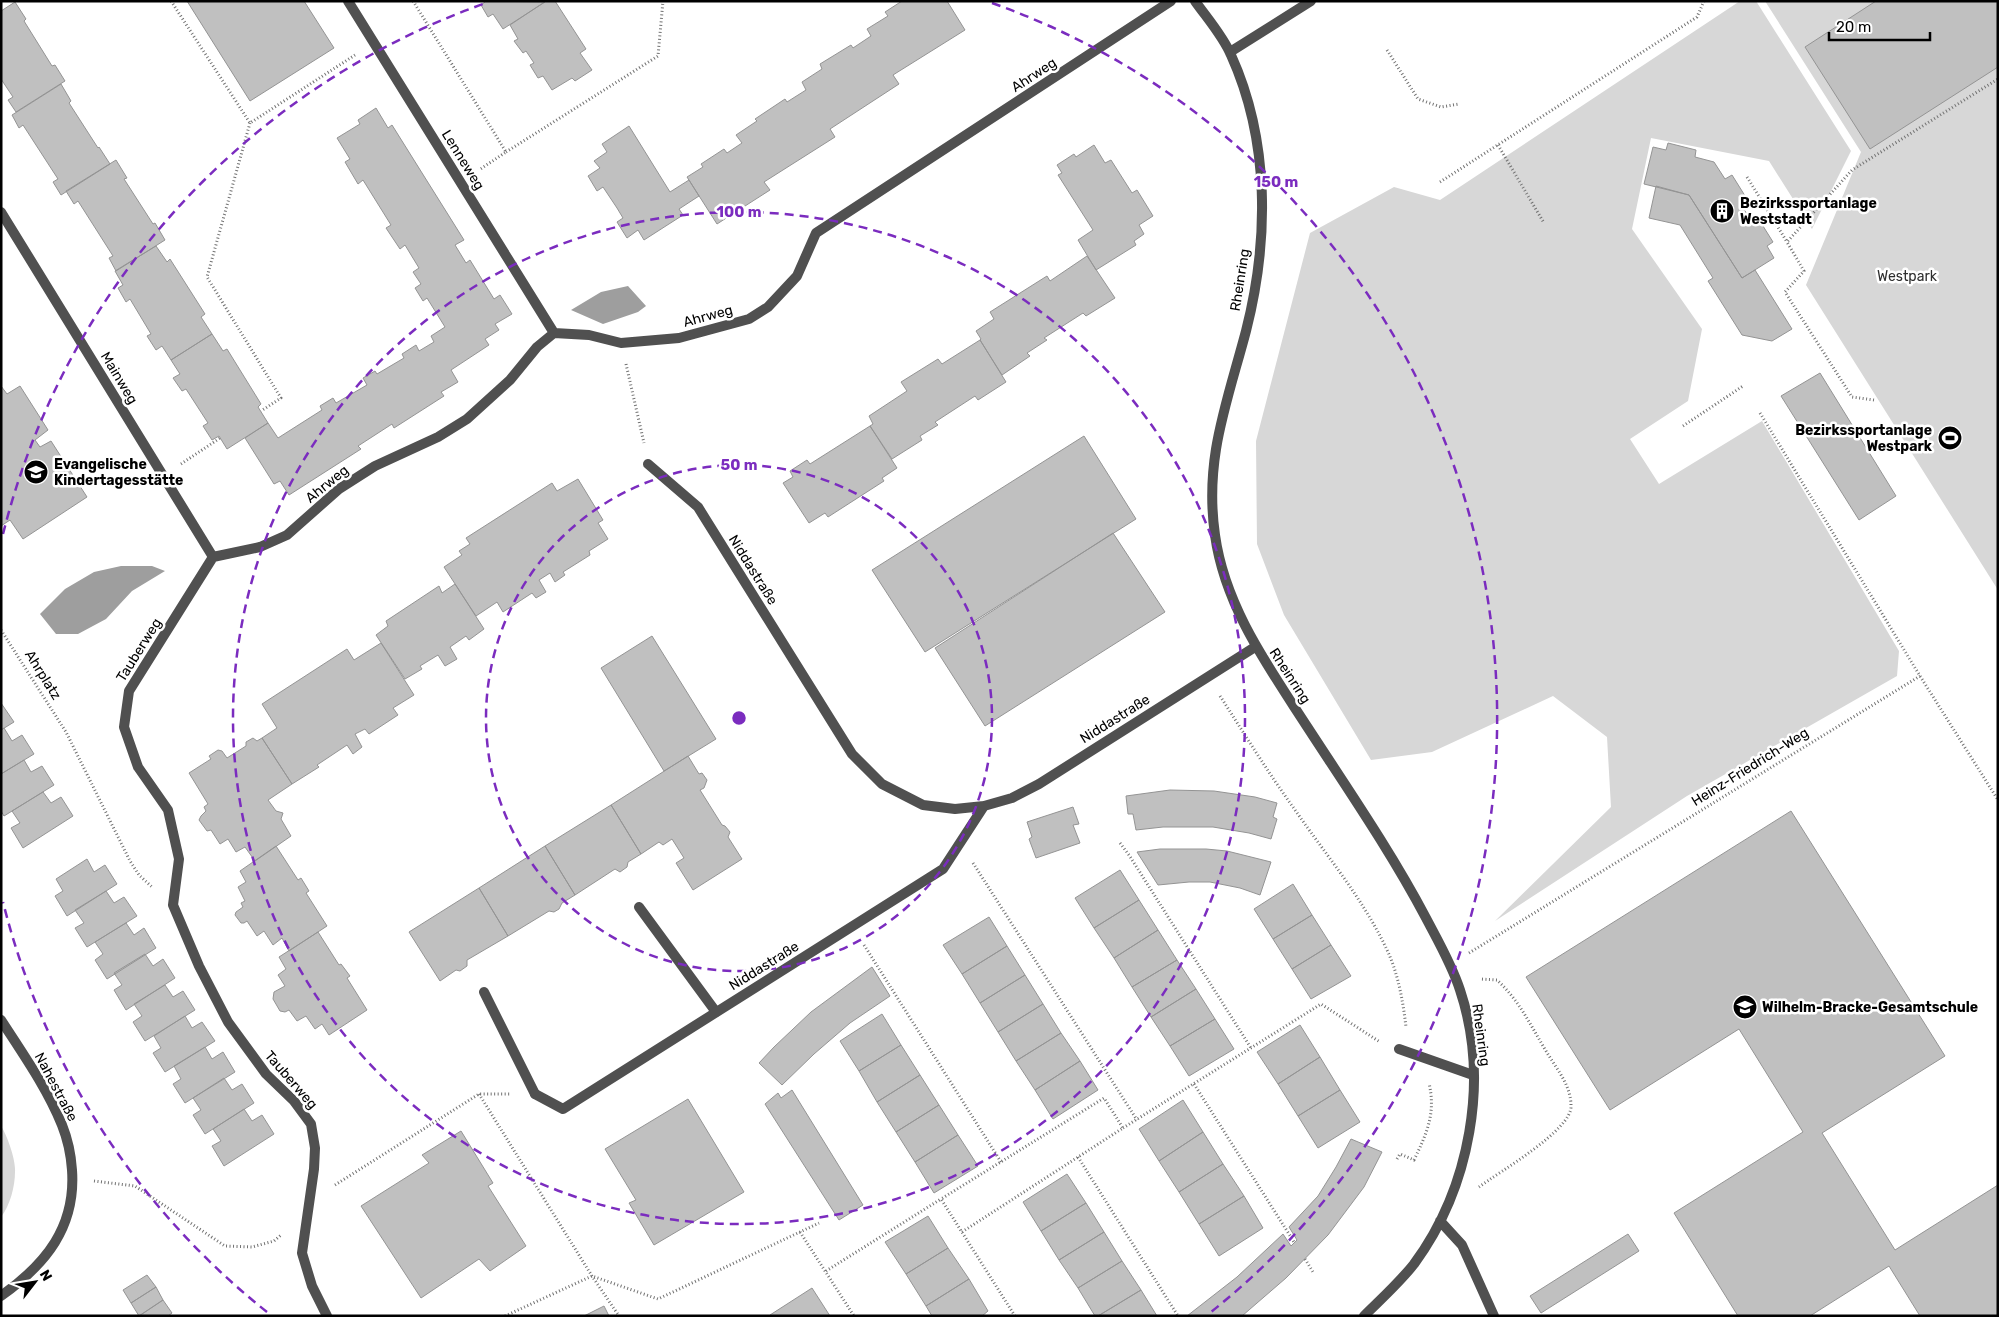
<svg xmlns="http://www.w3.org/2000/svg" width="1999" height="1317" font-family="Rubik,sans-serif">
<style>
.green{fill:#d7d7d7}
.water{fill:#9e9e9e}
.building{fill:#c0c0c0;stroke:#949494}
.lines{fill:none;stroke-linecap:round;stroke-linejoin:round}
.path{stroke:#727272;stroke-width:3;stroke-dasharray:1 2.5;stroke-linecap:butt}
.lane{stroke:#505050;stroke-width:10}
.street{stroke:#505050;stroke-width:10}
.ring{fill:none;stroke:#7b2cbf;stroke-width:2.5;stroke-dasharray:9 6}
.labels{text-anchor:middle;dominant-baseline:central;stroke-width:5;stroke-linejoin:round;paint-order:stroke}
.street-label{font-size:14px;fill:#000;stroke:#fff}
.poi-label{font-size:14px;font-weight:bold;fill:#000;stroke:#fff;text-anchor:start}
.park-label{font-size:14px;fill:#2e2e2e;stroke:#fff}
.centre{fill:#7b2cbf;stroke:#fff;stroke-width:2.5}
.ring-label{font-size:15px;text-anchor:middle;font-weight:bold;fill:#7b2cbf;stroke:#fff;stroke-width:5;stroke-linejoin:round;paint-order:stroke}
</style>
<rect width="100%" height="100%" fill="#fff"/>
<!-- green -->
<path class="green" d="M1740 1H1756L1851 151 1812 229 1769 161 1651 138 1632 229 1702 329 1688 401 1630 439 1659 484 1762 421 1899 651 1897 676 1687 796 1495 921 1611 807 1607 737 1553 696 1432 752 1371 760 1284 615 1257 544 1256 441 1310 233 1394 187 1440 200Z
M1765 1H1998V590L1806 285 1861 152Z
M1 1126C7 1135 16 1160 15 1172 15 1186 10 1206 1 1217Z"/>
<!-- water -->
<path class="water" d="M628 286 646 306 638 312 603 324 571 310 601 292Z
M121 566H152L165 571 132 591 106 619 78 634H56L40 614 65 589 94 572Z"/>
<!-- building -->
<path class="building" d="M187 1H304L334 48 250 101Z
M555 1 586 49 580 53 592 70 575 81 572 78 552 90 543 76 538 78 530 65 534 63 526 51 523 53 514 41 518 39 510 25 546 1Z
M902 1H947L965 30 893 75 899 84 830 129 835 137 764 182 770 190 717 224 687 177 703 167 701 164 724 149 727 153 742 143 736 135 757 121 755 119 785 99 787 102 806 90 802 82 822 69 820 64 851 45 853 48 871 36 867 29 888 16 885 12Z
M1876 1H1998V67L1870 149 1805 47Z
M15 2 26 19 24 21 52 66 55 65 65 81 16 112 8 100 13 97 1 79V11Z
M485 2V1L545 2 503 29 493 14 488 17 481 5Z
M61 84 71 101 69 103 98 148 99 147 110 164 61 195 53 182 58 179 23 125 19 128 12 115Z
M376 108 388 128 392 125 464 240 455 245 466 263 470 260 494 299 500 295 512 314 495 324 499 330 485 339 489 345 451 370 458 382 441 392 444 396 394 428 392 424 358 446 361 449 289 495 280 481 274 484 245 438 268 423 278 438 322 410 320 406 333 398 336 403 367 385 363 378 375 371 377 374 404 358 402 354 416 345 419 351 434 342 431 336 445 327 427 298 423 301 415 288 421 284 413 272 419 268 405 245 400 249 386 228 391 225 363 180 358 184 345 162 350 159 337 138 360 124 358 120Z
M629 126 670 192 689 180 699 196 679 209 683 215 644 240 638 230 627 238 617 222 623 218 617 208 603 187 597 191 588 176 600 168 594 161 607 152 602 144Z
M1668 143 1696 150 1695 157 1714 162 1725 179 1732 175 1747 199 1740 203 1752 222 1758 218 1773 242 1767 246 1774 258 1742 278 1689 195 1644 184 1653 147 1666 150Z
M1094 145 1105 163 1111 160 1132 193 1137 190 1153 216 1139 225 1144 234 1134 241 1136 245 1096 270 1078 240 1093 230 1058 175 1062 173 1057 165 1074 154 1076 157Z
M116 160 127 178 124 179 153 224 155 223 165 240 116 271 109 258 113 256 78 201 74 204 66 191Z
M1656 186 1689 195 1742 278 1755 270 1792 329 1772 341 1742 335 1708 281 1713 278 1680 225 1649 218Z
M156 246 167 262 170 259 205 314 201 317 212 334 171 360 162 346 156 350 147 336 151 334 130 299 126 302 118 288 123 285 115 271Z
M1087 256 1115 298 1086 316 1083 313 1044 338 1047 340 1027 353 1030 356 1002 375 980 340 981 339 976 331 994 319 990 312 1047 276 1050 281Z
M212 334 223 351 227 349 261 404 258 407 268 423 227 449 219 436 212 440 203 426 208 423 186 389 182 391 173 378 180 374 171 360Z
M980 340 1006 382 978 400 975 396 935 422 938 425 920 436 922 440 892 459 870 426 873 424 869 416 907 391 901 382 938 359 942 364Z
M1820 373 1896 496 1859 520 1781 396Z
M1 386 7 394 20 386 48 430 35 440 40 447 51 441 87 497 23 539 10 520 1 526Z
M870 426 897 468 882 478 884 481 828 517 825 513 809 523 783 483 793 477 790 471 807 460 810 464Z
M1084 436 1136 519 925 652 872 570Z
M578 479 603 520 598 523 608 539 589 551 590 555 563 572 565 575 555 582 550 573 539 580 546 592 536 598 532 593 503 612 497 602 476 616 444 567 462 555 459 551 470 544 466 538 552 483 557 491Z
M1113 533 1165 612 985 726 935 648Z
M455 584 484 629 469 640 466 636 450 647 457 659 445 666 438 655 420 666 422 669 405 679 376 635 388 626 386 621 439 586 442 593Z
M652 636 716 739 664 771 601 668Z
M381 643 414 695 393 708 398 715 369 734 365 729 355 734 362 747 353 754 347 745 317 765 319 767 292 784 262 738 277 728 262 704 347 649 354 660Z
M1 703 14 722 1 730Z
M4 728 12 741 22 735 34 754 1 774V730Z
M253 738 257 741 262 738 292 784 268 800 276 811 283 813 281 819 291 836 255 861 245 847 236 852 228 839 220 844 211 830 207 831 199 820 201 816 206 811 204 807 208 804 189 773 211 759 209 756 218 750 222 751 227 758 246 746V742Z
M688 756 699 774 702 773 707 780 704 788 700 790 722 825 725 826 730 832 728 837 742 859 693 890 676 863 684 858 672 839 663 845 659 842 641 854 611 805Z
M24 760 31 772 42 766 54 785 4 816 1 811V774Z
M1170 790 1214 791 1255 797 1277 803 1273 817 1277 819 1271 839 1249 833 1213 827H1163L1136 830 1133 814H1128L1126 796Z
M43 792 51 803 61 797 73 816 23 848 11 828 20 823 12 811Z
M611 805 641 854 628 862 627 867 620 872 615 869 575 895 545 846Z
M1073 807 1079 824 1073 825 1080 843 1036 858 1029 839 1032 837 1027 822Z
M1791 811 1945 1056 1822 1133 1895 1250 1998 1185V1316H1920L1889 1266 1810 1316H1738L1674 1213 1803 1132 1739 1029 1610 1110 1526 977Z
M276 846 298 880 301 878 309 891 306 893 327 926 289 951 282 938 273 945 264 931 257 936 247 921 244 923H241L235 915 236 912 243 907 241 903 245 901 238 887 246 882 240 871Z
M545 846 575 895 562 903 559 909 554 912 549 911 508 936 479 888Z
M1160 849H1206L1227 851 1271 862 1260 895 1240 888 1210 882H1189L1158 885 1137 852Z
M87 859 94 872 105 865 117 884 67 916 55 896 63 891 56 879Z
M1120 870 1139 900 1094 928 1075 898Z
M1293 884 1312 915 1273 939 1254 909Z
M479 888 508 936 467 960V966L460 971 456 970 440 981 409 932Z
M106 891 114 903 124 897 137 916 87 947 75 928 84 923 75 910Z
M1139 900 1158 930 1114 958 1094 928Z
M1312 915 1331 945 1292 969 1273 939Z
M989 917 1007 946 962 974 943 945Z
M126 923 134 935 144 928 156 948 107 979 95 960 103 954 95 942Z
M1158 930 1177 960 1132 987 1114 958Z
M318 932 339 965 341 964 350 976 347 978 367 1010 329 1035 322 1024 315 1029 306 1016 297 1021 289 1010 285 1012 280 1011 273 999 274 992 285 986 278 975 286 969 279 957Z
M1331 945 1351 976 1311 999 1292 969Z
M1007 946 1025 975 980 1003 962 974Z
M145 954 153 966 163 959 175 978 126 1010 114 990 122 985 114 973Z
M1177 960 1196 989 1151 1017 1132 987Z
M872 967 890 996 850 1023 814 1054 782 1085 759 1063 774 1047 811 1012Z
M1025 975 1043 1004 998 1032 980 1003Z
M165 985 173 997 183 991 195 1010 145 1041 133 1022 142 1016 134 1004Z
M1196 989 1215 1019 1170 1046 1151 1017Z
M1043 1004 1061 1033 1016 1061 998 1032Z
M882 1014 901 1045 859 1071 840 1041Z
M185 1016 192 1028 202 1022 215 1041 165 1072 153 1053 161 1048 154 1036Z
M1215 1019 1234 1049 1189 1076 1170 1046Z
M1300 1025 1320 1057 1278 1084 1257 1052Z
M1061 1033 1080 1061 1035 1090 1016 1061Z
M901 1045 920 1075 877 1102 859 1071Z
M205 1047 212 1059 223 1052 235 1072 185 1103 173 1084 181 1079 174 1066Z
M1320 1057 1340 1090 1298 1116 1278 1084Z
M1080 1061 1098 1090 1053 1119 1035 1090Z
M920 1075 939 1105 896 1132 877 1102Z
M224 1078 232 1090 242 1084 254 1103 205 1134 193 1115 201 1110 193 1098Z
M792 1090 863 1205 839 1220 765 1104 778 1093 781 1098Z
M1340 1090 1360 1122 1318 1148 1298 1116Z
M688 1099 744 1192 654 1245 629 1203 636 1200 605 1149Z
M1183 1100 1203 1132 1159 1161 1139 1129Z
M939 1105 958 1135 915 1162 896 1132Z
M244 1109 252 1121 262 1115 274 1134 224 1166 212 1146 221 1141 213 1129Z
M461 1131 493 1183 488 1186 526 1246 490 1271 479 1259 421 1298 361 1206 429 1163 422 1155Z
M1203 1132 1223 1164 1179 1192 1159 1161Z
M958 1135 978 1166 934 1193 915 1162Z
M1351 1139 1382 1152 1364 1187 1328 1235 1286 1278 1242 1316H1187L1237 1277 1283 1234 1291 1246 1297 1240 1289 1227 1318 1196 1336 1167Z
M1223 1164 1244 1196 1199 1224 1179 1192Z
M1067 1174 1086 1203 1041 1231 1023 1202Z
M1244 1196 1263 1228 1219 1256 1199 1224Z
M1086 1203 1104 1232 1059 1260 1041 1231Z
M928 1216 948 1248 906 1274 885 1242Z
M1104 1232 1122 1261 1078 1288 1059 1260Z
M1628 1234 1639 1251 1541 1313 1530 1296Z
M948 1248 969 1279 926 1306 906 1274Z
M1122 1261 1141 1290 1098 1316H1095L1078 1288Z
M147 1275 156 1287 131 1303 123 1290Z
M969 1279 988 1311 982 1316H932L926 1306Z
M156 1287 163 1300 139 1316 131 1303Z
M812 1288 830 1316H770V1315Z
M1141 1290 1157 1316H1098Z
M163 1300 172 1313 168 1316H139Z
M604 1306 609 1316H584Z"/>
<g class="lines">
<!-- path -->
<path class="path" d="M171 1 250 123 355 55
M413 1 506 152 479 170
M1240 1V2
M1387 50 1418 99 1441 107 1459 104
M250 123 207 277 281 398 261 411
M1498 145 1544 223
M506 152 658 56 663 1
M1747 177 1787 242
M1440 182 1697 17 1704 1
M626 364 644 443
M1874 400 1852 397 1785 292 1804 271 1787 242 1852 170 1998 79
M1760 413 1920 676 1998 800
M1683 426 1743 386
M181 464 220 438
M1 630 66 732 130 861 139 875 152 887
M1220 696C1244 733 1267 771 1293 807 1325 854 1363 898 1387 950 1398 973 1403 1001 1406 1027
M1120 843 1129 855 1251 1048
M973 863 1137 1120
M864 945 1001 1162
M1469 953 1920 676
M1194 1084 1294 1242
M479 1094 592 1276 619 1316
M1123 1128 1321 1004 1380 1042
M1078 1157 1178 1316
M1397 1159 1400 1154 1414 1160C1427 1133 1436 1113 1429 1083
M94 1181 135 1186 225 1246 252 1247 274 1241 281 1235
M335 1185 479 1094H510
M1479 1187C1499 1172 1572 1130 1571 1106 1571 1085 1556 1068 1546 1051 1531 1026 1519 1000 1497 980L1480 979
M800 1232 854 1316
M962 1232 1123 1128 1104 1098 941 1199 1015 1316
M1305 1259 1313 1272
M826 1271 941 1199
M505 1316 592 1276 658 1299 819 1223"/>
<!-- lane -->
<path class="lane" d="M639 907 716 1012
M484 992 535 1094
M1399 1049 1473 1075"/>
<!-- street -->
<path class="street" d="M348 1 554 333
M1195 1C1207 18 1223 36 1231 55 1270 141 1269 241 1246 331 1227 403 1204 459 1215 535 1225 608 1270 669 1308 728 1349 791 1391 852 1426 918 1438 941 1452 965 1460 990 1490 1080 1470 1188 1414 1264 1399 1283 1381 1299 1364 1316
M1230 52 1311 1
M1 212 213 557
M648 464 698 507 852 754 882 784 923 805 955 809 984 806 1012 798 1039 784 1255 647
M213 557 260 547 287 535 339 489 375 466 438 437 467 419 510 380 537 347 554 333 589 335 621 343 679 338 749 319 768 307 797 276 816 233 1171 1
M213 557 129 691 124 727 138 767 168 810 179 859 173 905 199 966 228 1022 266 1074 294 1101 311 1124 315 1148 314 1169 302 1253 312 1286 327 1316
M1 1020C23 1054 47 1088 62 1125 68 1140 71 1155 72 1170 76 1227 46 1264 1 1296
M535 1094 563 1109 943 869 984 806
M1440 1221 1462 1245 1494 1316"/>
</g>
<!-- distance rings -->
<g class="ring">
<circle cx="739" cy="718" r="253"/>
<circle cx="739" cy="718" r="506"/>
<path d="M267 1312A759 759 0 0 1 3 902M3 534A759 759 0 0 1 486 3M992 3A759 759 0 0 1 1211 1312"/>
</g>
<!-- icons -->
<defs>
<symbol id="building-disc" viewBox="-11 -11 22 22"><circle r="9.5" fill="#000" stroke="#fff"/><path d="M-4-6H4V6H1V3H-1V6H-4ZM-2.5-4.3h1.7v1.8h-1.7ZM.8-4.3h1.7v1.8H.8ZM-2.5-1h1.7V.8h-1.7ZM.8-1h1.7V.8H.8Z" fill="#fff"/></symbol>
<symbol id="stadium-disc" viewBox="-11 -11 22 22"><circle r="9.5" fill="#000" stroke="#fff"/><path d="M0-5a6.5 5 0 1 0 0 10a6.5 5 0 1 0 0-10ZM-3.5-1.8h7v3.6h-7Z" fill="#fff"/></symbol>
<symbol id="school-disc" viewBox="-11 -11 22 22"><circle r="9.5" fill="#000" stroke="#fff"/><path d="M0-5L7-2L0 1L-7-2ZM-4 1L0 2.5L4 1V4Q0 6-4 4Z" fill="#fff"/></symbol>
</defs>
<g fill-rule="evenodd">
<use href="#building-disc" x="1708" y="197" width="28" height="28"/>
<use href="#stadium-disc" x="1936" y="424" width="28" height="28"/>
<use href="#school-disc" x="22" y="458" width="28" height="28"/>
<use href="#school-disc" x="1731" y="993" width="28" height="28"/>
</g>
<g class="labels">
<!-- street labels -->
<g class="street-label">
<text transform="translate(1034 75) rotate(-33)">Ahrweg</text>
<text transform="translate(463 160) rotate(58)">Lenneweg</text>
<text transform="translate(1240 280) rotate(-81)">Rheinring</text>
<text transform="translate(708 316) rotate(-15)">Ahrweg</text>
<text transform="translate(119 378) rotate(59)">Mainweg</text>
<text transform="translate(327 484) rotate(-39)">Ahrweg</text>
<text transform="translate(753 570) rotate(58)">Niddastraße</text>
<text transform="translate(139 650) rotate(-58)">Tauberweg</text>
<text transform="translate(43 675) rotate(58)">Ahrplatz</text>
<text transform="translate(1290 676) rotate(57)">Rheinring</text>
<text transform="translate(1115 719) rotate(-32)">Niddastraße</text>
<text transform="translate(1750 767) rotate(-32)">Heinz-Friedrich-Weg</text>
<text transform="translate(764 966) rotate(-32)">Niddastraße</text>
<text transform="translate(1481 1035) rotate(82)">Rheinring</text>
<text transform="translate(291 1080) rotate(49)">Tauberweg</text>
<text transform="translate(56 1087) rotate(62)">Nahestraße</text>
</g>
<!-- poi labels -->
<g class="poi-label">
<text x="1740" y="203">Bezirkssportanlage<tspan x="1740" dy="16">Weststadt</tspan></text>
<text x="1932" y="430" text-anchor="end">Bezirkssportanlage<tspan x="1932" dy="16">Westpark</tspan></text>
<text x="54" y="464">Evangelische<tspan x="54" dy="16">Kindertagesstätte</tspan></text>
<text x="1762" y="1007">Wilhelm-Bracke-Gesamtschule</text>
</g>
<!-- park labels -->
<g class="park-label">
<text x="1907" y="276">Westpark</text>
</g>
</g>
<circle cx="739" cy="718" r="8" class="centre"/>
<g class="ring-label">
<text x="1276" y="187">150 m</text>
<text x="739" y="217">100 m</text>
<text x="739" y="470">50 m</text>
</g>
<!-- border -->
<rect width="1999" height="1317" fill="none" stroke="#000000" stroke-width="5"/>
<!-- north arrow -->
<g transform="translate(35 1282) rotate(59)" stroke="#ffffff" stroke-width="4" paint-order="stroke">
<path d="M0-4L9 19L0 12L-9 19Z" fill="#000000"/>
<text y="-8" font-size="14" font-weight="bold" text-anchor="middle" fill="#000000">N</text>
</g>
<!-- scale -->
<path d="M1829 32v8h101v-8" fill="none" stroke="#000000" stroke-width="2.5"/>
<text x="1836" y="32" font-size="15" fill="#000000" stroke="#ffffff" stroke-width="4" paint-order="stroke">20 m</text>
</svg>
